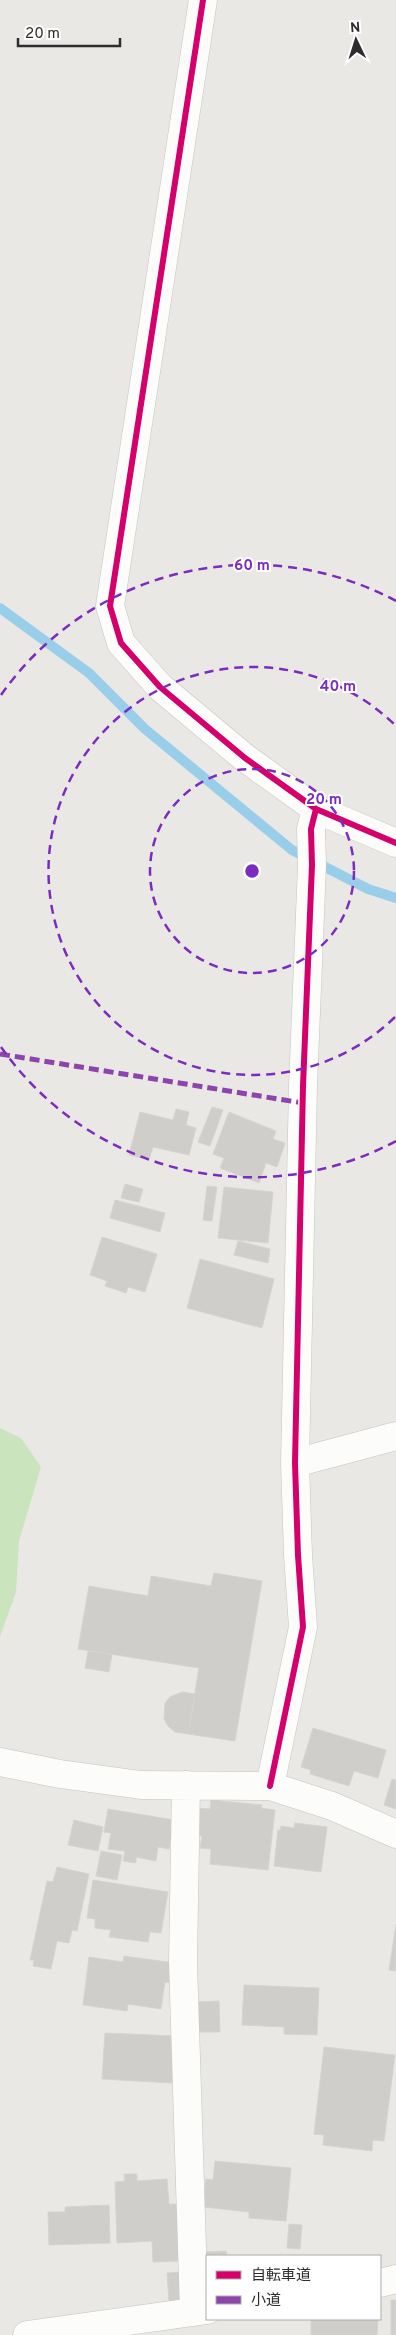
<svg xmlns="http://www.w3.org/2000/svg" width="396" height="2335" font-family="Overpass,'Noto Sans JP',sans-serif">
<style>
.green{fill:#cae5be}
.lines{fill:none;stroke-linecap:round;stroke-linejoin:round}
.stream{stroke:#99ceea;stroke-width:10}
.building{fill:#cfceca;stroke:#d5d4d0}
.minor-casing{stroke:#c4c4c4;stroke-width:29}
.minor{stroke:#fcfcfb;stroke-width:28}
.quiet{stroke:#8e44ad;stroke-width:5;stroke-dasharray:10 5;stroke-linecap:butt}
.cycleway-casing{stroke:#fff;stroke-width:9}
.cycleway{stroke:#d6006c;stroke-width:6}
.ring{fill:none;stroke:#7b2cbf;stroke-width:2.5;stroke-dasharray:9 6}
.centre{fill:#7b2cbf;stroke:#fff;stroke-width:2.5}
.ring-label{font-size:15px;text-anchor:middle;font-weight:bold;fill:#7b2cbf;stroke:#fff;stroke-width:4;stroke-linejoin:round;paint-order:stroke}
</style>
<rect width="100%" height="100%" fill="#eae8e4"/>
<!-- green -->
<path class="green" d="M0 1428 21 1438 41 1467 19 1541 16 1592 0 1637Z"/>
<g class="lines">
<!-- stream -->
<path class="stream" d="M0 608 89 673 145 729 292 850 368 889 396 898"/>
</g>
<!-- building -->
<path class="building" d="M212 1107 223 1110 210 1146 198 1142Z
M176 1109 189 1112 186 1125 196 1128 189 1155 153 1147 149 1160 129 1155 140 1112 173 1120Z
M229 1112 276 1131 273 1139 285 1143 277 1167 266 1163 259 1183 220 1168 224 1158 213 1154Z
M125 1184 143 1189 139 1202 121 1198Z
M207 1186 217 1187 212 1221 203 1220Z
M224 1187 273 1192 268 1243 218 1238Z
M115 1200 165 1213 160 1232 110 1218Z
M102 1237 157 1254 145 1292 128 1287 126 1293 105 1286 107 1281 90 1275Z
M238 1241 270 1249 268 1263 234 1255Z
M200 1259 274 1279 262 1328 187 1308Z
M214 1573 262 1581 235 1741 188 1734 199 1668 78 1649 89 1586 148 1596 151 1576 211 1586Z
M88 1651 112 1654 109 1672 85 1668Z
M182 1692 195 1694 188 1734 175 1732 168 1726 164 1719 165 1703 170 1697Z
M313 1728 386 1750 378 1778 354 1771 349 1786 310 1774 311 1770 301 1767Z
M392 1779 396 1780V1809L384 1805Z
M211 1800 262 1805 261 1808 275 1810 268 1870 210 1864 211 1849 200 1848 202 1836 192 1835 195 1808 210 1809Z
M108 1809 174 1820 169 1849 158 1847 156 1861 136 1857V1863L123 1861 125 1851 108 1849 111 1833 104 1832Z
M74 1820 103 1827 98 1851 68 1845Z
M295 1823 327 1827 321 1872 274 1866 278 1830H280L281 1826 294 1828Z
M101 1851 122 1855 117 1880 96 1876Z
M57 1867 89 1874 77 1931 72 1930 69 1943 57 1941 51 1969 33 1966 34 1960H30L47 1881 53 1882Z
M93 1880 168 1892 161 1933 150 1932 148 1942 109 1937 111 1930 95 1928V1919L87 1918Z
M396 1924V1971L389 1970Z
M124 1956 175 1963 173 1983 165 1982 161 2009 128 2004 127 2011 83 2005 89 1957 123 1962Z
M244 1985 319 1988 317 2035 284 2034V2027L242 2025Z
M219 2001 220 2032H197L196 2002Z
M105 2033 175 2036 172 2083 102 2079Z
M324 2047 395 2055 384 2141 373 2140 372 2151 323 2145 324 2135 314 2134Z
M215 2161 291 2168 286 2221 249 2218V2212L203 2207 206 2179 213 2180Z
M124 2174H137V2181L167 2179 169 2204H179L181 2261 153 2262 152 2241 117 2243 115 2182 125 2181Z
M109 2205 110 2243 49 2245 48 2212H65V2207Z
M289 2224 302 2225 300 2249 287 2248Z
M226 2251 227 2256H207V2278L202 2279 201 2252Z
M182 2272 184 2300 169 2301 167 2273Z
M391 2300H396V2335H391Z
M311 2319H378L377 2335H311Z"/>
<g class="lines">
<defs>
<path id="minor" d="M203 0 110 606 121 643 160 687 245 758 316 809 396 843
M295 1463 396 1436
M0 1762 60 1774 141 1785 270 1786 332 1806 396 1834
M186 1785 183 1962 194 2312
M270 1786 303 1627 298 1555 295 1463 303 1086 312 865 311 829 316 809
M380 2283 396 2279
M27 2335 207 2310"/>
</defs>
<!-- minor casing -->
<use href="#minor" class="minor-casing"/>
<!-- minor -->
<use href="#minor" class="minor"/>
<!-- quiet -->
<path class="quiet" d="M0 1054 303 1103"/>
<defs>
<path id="cycleway" d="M203 0 110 606 121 643 160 687 245 758 316 809 396 843
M270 1786 303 1627 298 1555 295 1463 303 1086 312 865 311 829 316 809"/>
</defs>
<!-- cycleway casing -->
<use href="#cycleway" class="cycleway-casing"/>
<!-- cycleway -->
<use href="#cycleway" class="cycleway"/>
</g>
<!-- distance rings -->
<g class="ring">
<circle cx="252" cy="871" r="102"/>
<path d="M395 1017A204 204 0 1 1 395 725"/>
<path d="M396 1141A306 306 0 0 1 1 1047M1 695A306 306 0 0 1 396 601"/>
</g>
<circle cx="252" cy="871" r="8" class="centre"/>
<g class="ring-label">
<text x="252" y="570">60 m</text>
<text x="338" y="691">40 m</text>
<text x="324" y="804">20 m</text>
</g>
<!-- legend -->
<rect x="206" y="2255" width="175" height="65" fill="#ffffff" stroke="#ababab"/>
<rect x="216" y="2271" width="25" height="8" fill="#d6006c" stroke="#ababab"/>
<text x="251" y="2280" font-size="15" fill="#2d2d2d">自転車道</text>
<rect x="216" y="2296" width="25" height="8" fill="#8e44ad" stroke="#ababab"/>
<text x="251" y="2305" font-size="15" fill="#2d2d2d">小道</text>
<!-- north arrow -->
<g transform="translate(356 40) rotate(356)" stroke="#ffffff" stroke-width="4" paint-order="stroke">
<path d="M0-4L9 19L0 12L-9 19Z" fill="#2d2d2d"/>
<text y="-8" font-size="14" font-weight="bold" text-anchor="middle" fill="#2d2d2d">N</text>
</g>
<!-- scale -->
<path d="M18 38v8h102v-8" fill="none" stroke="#2d2d2d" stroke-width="2.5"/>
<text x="25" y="38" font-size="15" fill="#2d2d2d" stroke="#ffffff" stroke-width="4" paint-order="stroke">20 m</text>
</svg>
